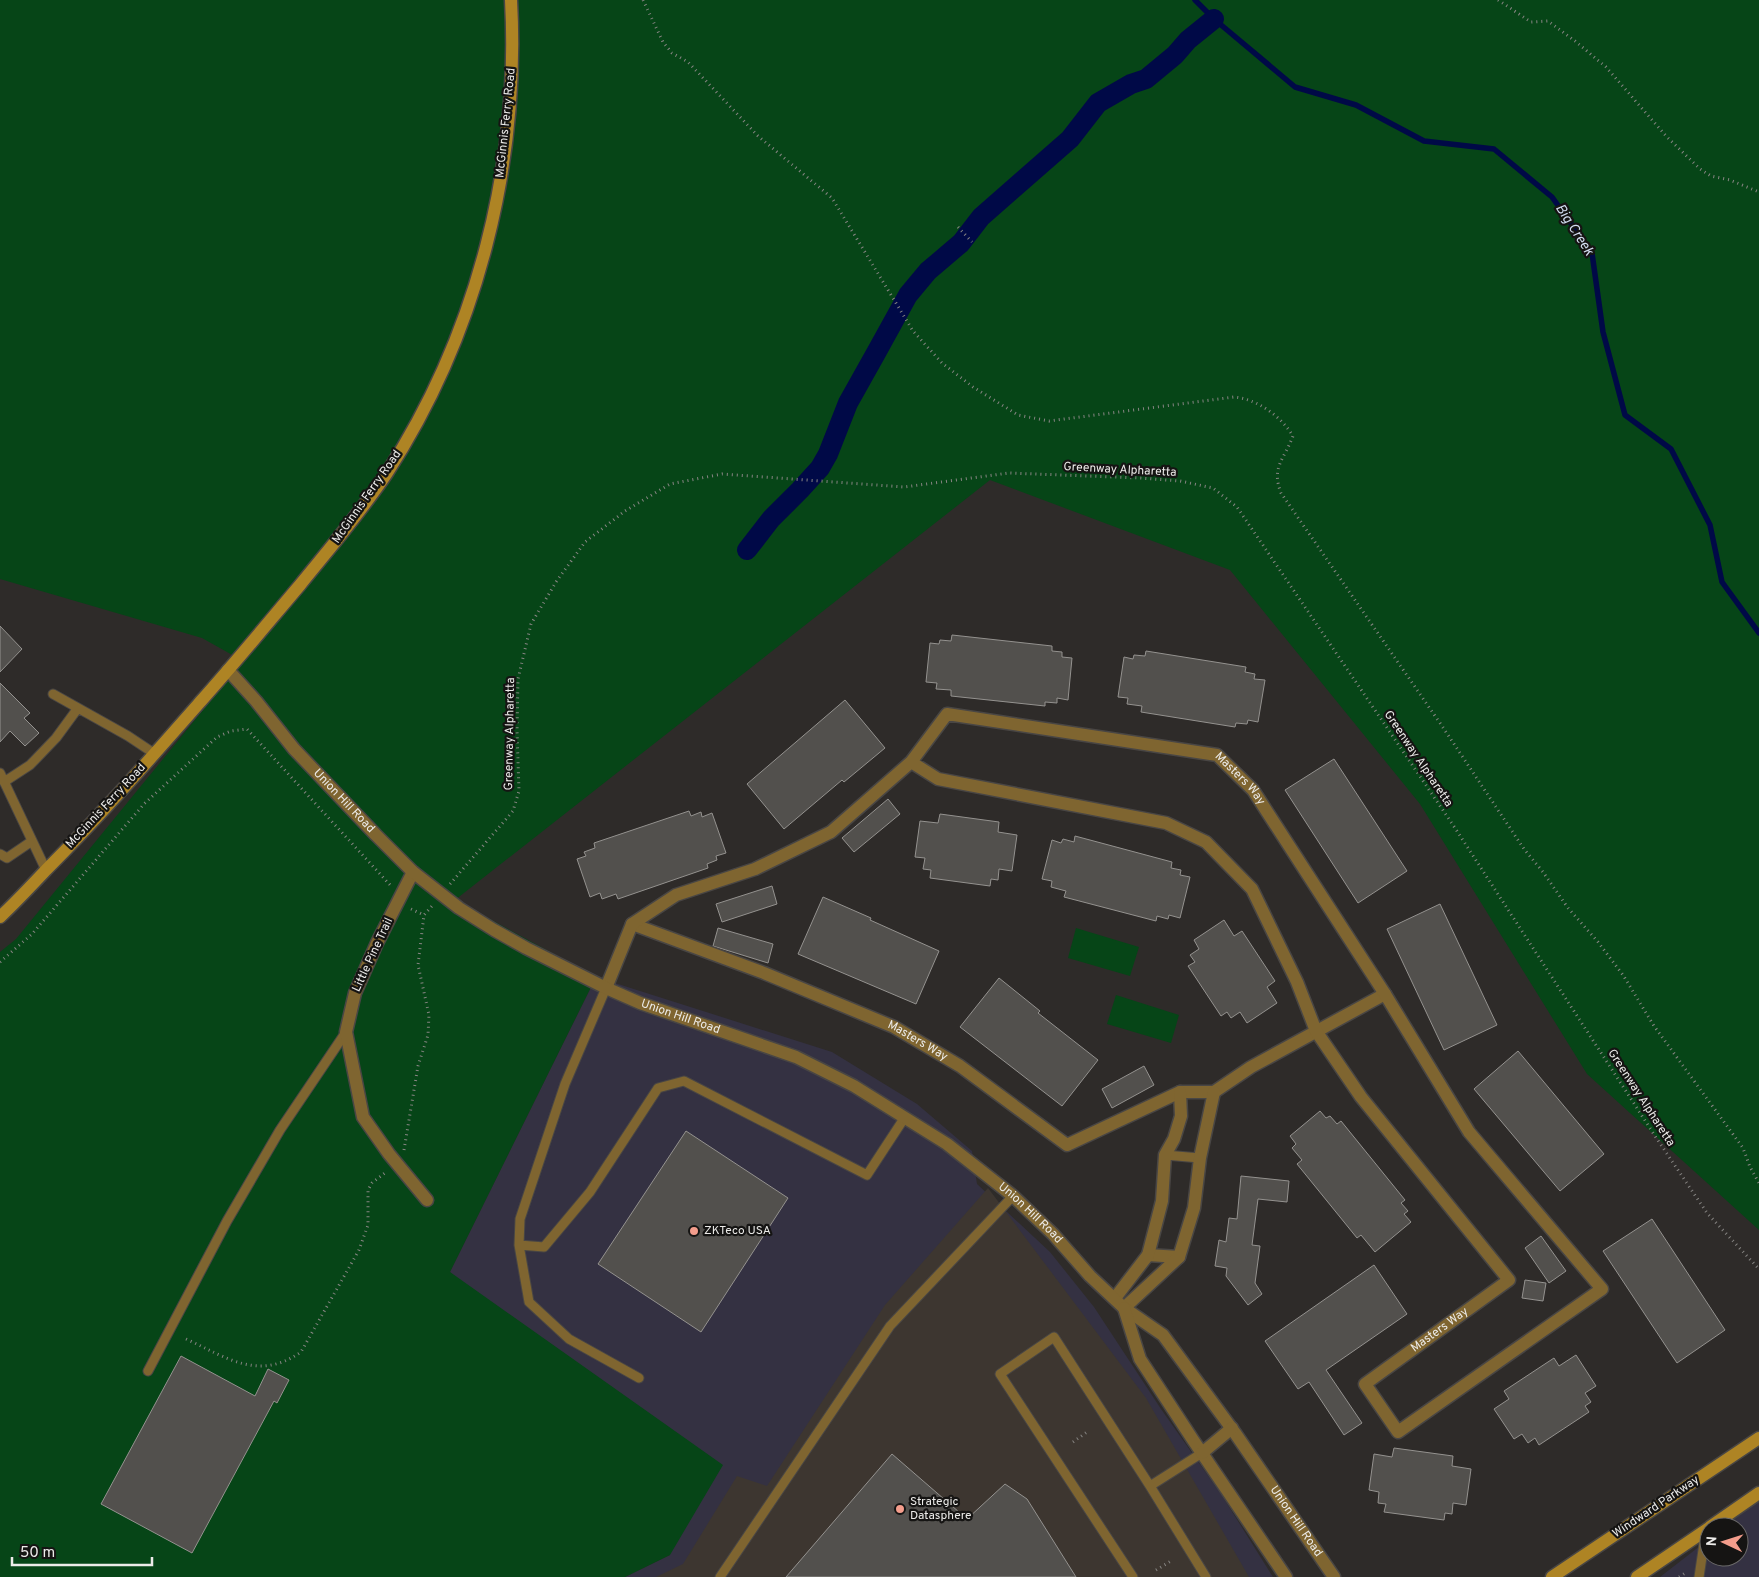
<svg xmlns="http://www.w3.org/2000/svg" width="1759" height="1577" font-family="Overpass,sans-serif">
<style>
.commercial{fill:#343142}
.built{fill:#3d3630}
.green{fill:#064517}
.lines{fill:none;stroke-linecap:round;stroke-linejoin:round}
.stream{stroke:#000947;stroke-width:5.5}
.canal{stroke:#000947;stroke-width:20}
.building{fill:#52504d;stroke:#94928f}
.service-casing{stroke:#494644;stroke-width:11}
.minor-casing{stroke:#494644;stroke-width:15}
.tertiary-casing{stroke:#494644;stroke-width:15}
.secondary-casing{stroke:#494644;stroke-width:15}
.path{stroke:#878583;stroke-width:3;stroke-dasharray:1 4;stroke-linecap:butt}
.service{stroke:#7f6530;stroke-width:9}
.minor{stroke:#7f6530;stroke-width:12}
.tertiary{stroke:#7f6530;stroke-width:12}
.secondary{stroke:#ae8424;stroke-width:12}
.poi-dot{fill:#f49d8c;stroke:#151413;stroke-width:2}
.labels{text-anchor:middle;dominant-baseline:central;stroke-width:4.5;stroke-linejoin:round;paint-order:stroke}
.street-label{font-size:12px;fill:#ecebe9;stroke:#151413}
.poi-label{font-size:12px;fill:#ecebe9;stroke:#151413;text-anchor:start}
.water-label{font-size:14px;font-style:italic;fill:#d2ddf0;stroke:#151413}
</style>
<rect width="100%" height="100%" fill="#2e2b29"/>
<!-- commercial -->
<path class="commercial" d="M596 977 832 1052 917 1104 972 1151 977 1184 1050 1252 1094 1307 1161 1409 1221 1494 1273 1577H625L670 1555 450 1272Z
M1759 1500V1577H1660L1709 1539V1557H1739V1527H1724Z"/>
<!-- built -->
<path class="built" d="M988 1188 1146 1398 1249 1577H656L683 1564 737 1476 767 1486 885 1305Z"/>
<!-- green -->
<path class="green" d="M0 0H1759V1230L1587 1074 1420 804 1230 570 990 480 455 900 596 977 450 1272 723 1465 670 1555 625 1577H0V952L16 939 243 661 202 638 0 579Z
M1076 928 1139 947 1130 976 1068 958Z
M1116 995 1179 1015 1171 1043 1107 1024Z"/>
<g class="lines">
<!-- stream -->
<path class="stream" d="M1195 0 1214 19 1295 87 1356 105 1424 141 1494 149 1552 197 1592 253 1603 332 1625 415 1671 449 1710 525 1722 582 1759 633"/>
<!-- canal -->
<path class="canal" d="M747 550 771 519 800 490 820 468 828 454 848 403 876 353 908 295 928 271 961 243 981 217 1070 139 1098 103 1131 84 1146 79 1175 55 1188 40 1214 19"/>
</g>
<!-- building -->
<path class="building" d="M0 626 22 649 0 672Z
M952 635 1052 646V651L1062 652V657L1072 658 1068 700 1057 698V703L1045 702V706L951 696V690L936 689 937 683 926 682 930 643 939 644 940 640 951 641Z
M1146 651 1246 667 1245 672 1255 674 1254 679 1265 680 1258 722 1248 720 1247 724 1236 723 1235 727 1141 712 1142 706 1127 704 1128 698 1118 697 1124 657 1133 659 1134 655 1145 656Z
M0 683 30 713 24 718 39 733 25 746 10 731 0 742Z
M845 700 885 748 844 782 842 780 784 829 747 784Z
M1334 759 1407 871 1358 903 1285 790Z
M888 799 900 814 854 852 842 838Z
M689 811 691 816 701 812 702 817 712 813 726 853 716 856 717 860 707 864 708 868 618 899 616 894 602 899 600 893 590 897 577 859 586 856 584 852 595 848 594 843Z
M940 814 999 822 998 832 1017 835 1012 871 999 869 998 880 991 879 990 886 930 878 931 870 923 869 925 858 915 857 920 821 938 823Z
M1075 836 1172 862 1171 868 1181 870 1180 875 1190 877 1180 918 1169 915 1168 919 1157 916 1156 921 1064 897 1066 891 1051 887 1052 881 1042 879 1052 840 1061 843 1063 839 1074 842Z
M772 886 777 904 722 922 716 904Z
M823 897 871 918 870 920 939 951 916 1004 798 954Z
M1440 904 1497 1025 1444 1050 1387 929Z
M1224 920 1234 936 1242 931 1275 981 1267 987 1277 1003 1247 1023 1240 1012 1231 1018 1227 1012 1221 1016 1188 966 1195 962 1190 955 1199 949 1194 940Z
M718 928 773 944 768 963 713 946Z
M999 978 1040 1011 1038 1013 1098 1060 1062 1106 960 1027Z
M1518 1051 1604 1154 1560 1191 1474 1089Z
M1144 1066 1154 1085 1112 1108 1102 1089Z
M1320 1111 1326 1118 1330 1116 1337 1124 1341 1121 1405 1200 1401 1203 1408 1211 1404 1214 1411 1222 1375 1252 1361 1235 1357 1238 1297 1164 1302 1160 1292 1148 1296 1144 1290 1136Z
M686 1131 788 1198 701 1332 598 1264Z
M1241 1176 1289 1181 1287 1202 1258 1199 1252 1245 1260 1246 1255 1283 1262 1294 1248 1305 1226 1276 1227 1268 1215 1266 1219 1240 1226 1242 1229 1218 1237 1219Z
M1652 1219 1725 1330 1677 1363 1603 1251Z
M1541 1236 1566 1271 1549 1283 1525 1248Z
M1374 1265 1407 1314 1326 1370 1362 1423 1344 1435 1309 1382 1298 1389 1265 1341Z
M1525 1280 1546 1283 1543 1301 1522 1298Z
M1576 1355 1596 1386 1585 1393 1591 1402 1585 1406 1589 1412 1539 1445 1535 1438 1528 1443 1522 1434 1514 1439 1494 1409 1509 1399 1504 1391 1554 1358 1559 1366Z
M181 1356 255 1396 268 1369 289 1380 277 1403 274 1401 192 1553 101 1504Z
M1394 1448 1453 1456 1452 1466 1471 1469 1466 1505 1453 1503 1452 1514 1445 1513 1444 1520 1384 1512 1386 1504 1378 1503 1379 1492 1369 1490 1374 1454 1392 1457Z
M892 1454 967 1519 1005 1484 1027 1499 1076 1577H786Z"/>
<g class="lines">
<defs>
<path id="service" d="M53 694 128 736 155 754
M0 773 46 870
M4 782 30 765 56 738 78 708
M0 854 7 858 32 841
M606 988 565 1084 520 1219 519 1245 544 1247 590 1192 658 1088 684 1081 867 1175 905 1117
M1165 1155 1200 1158
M519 1245 529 1302 569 1339 639 1378
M148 1371 227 1221 280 1130 346 1032
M1150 1486 1202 1453
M720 1577 890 1326 1013 1196
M1133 1577 1000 1374 1054 1337 1150 1486 1206 1577
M1699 1577 1706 1530"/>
<g id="minor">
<path d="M413 872 377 943 355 993 346 1032 363 1117 389 1154 427 1200"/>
<path id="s1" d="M632 924 764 973 894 1027 960 1066 1067 1145 1180 1092H1214L1251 1067 1385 994"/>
<path id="s2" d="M606 988 632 924 676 895 755 869 831 832 911 762 947 714 1217 755 1253 790 1385 994 1469 1132 1602 1289 1398 1432 1365 1384 1509 1280 1361 1097 1316 1031 1297 982 1252 889 1206 842 1166 823 938 779 911 762"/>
<path d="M1148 1255 1179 1257"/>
<path d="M1115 1298 1148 1255 1162 1201 1165 1155 1174 1139 1181 1116 1180 1092"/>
<path d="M1124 1308 1179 1257 1194 1208 1200 1158 1214 1092"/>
</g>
<g id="tertiary">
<path id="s3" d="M228 670 256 701 294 749 376 835 413 872 459 908 494 930 526 948 606 988 640 1003 796 1057 854 1086 947 1144 1013 1196 1053 1234 1090 1276 1124 1308 1163 1335 1235 1433 1334 1577"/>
<path d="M1124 1308 1140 1359 1193 1440 1286 1577"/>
<path d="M1202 1453 1232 1428"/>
</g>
<path id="secondary" d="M0 917C16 902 31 886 46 870 100 816 150 759 201 701 235 663 267 624 300 585 330 548 361 512 387 473 477 334 520 165 511 0
M1710 1527 1759 1493
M1552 1577 1759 1438
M1637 1577 1709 1528"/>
</defs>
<!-- service casing -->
<use href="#service" class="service-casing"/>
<!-- minor casing -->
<use href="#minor" class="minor-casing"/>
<!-- tertiary casing -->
<use href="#tertiary" class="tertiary-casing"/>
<!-- secondary casing -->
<use href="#secondary" class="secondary-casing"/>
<!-- path -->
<path class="path" d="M643 0 663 42 672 53 688 62 758 136 832 198 913 331 942 363 973 387 1018 415 1049 421 1234 397C1257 399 1281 416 1293 436 1284 460 1271 467 1281 493L1442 726 1524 849 1543 872 1568 908 1598 942 1623 975 1654 1026 1743 1148 1750 1167 1759 1183
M1498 0 1531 22 1548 21 1575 41 1606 67 1666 136 1700 169 1711 176 1730 180 1759 192
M958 227 972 242
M450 884 513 811 519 791 517 731 518 679 531 624 556 582 585 542 625 511 670 484 722 474 904 487 1009 473 1140 478 1180 481 1213 488 1237 507 1455 828 1657 1139 1707 1213 1759 1269
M411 909 424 915
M0 962 32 934 144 804 217 737 231 731 247 729 391 886
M404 1150 418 1066 428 1035 429 1015 418 965 424 915 432 906
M186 1339C226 1357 258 1382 301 1352L359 1250 368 1225V1190L372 1183 386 1172
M1073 1442 1087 1432
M1156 1570 1171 1561
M1679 1577 1687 1572"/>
<!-- service -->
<use href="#service" class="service"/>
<!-- minor -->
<use href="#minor" class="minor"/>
<!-- tertiary -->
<use href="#tertiary" class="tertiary"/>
<!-- secondary -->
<use href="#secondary" class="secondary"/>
</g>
<!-- markers -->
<g class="poi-dot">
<circle cx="694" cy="1231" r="5"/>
<circle cx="900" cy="1509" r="5"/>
</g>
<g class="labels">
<!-- street labels -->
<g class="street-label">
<text transform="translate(506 123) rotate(-84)">McGinnis Ferry Road</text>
<text transform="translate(1120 470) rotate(3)">Greenway Alpharetta</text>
<text transform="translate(367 497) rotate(-55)">McGinnis Ferry Road</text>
<text transform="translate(510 734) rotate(-89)">Greenway Alpharetta</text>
<text transform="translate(1418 759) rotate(56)">Greenway Alpharetta</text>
<text stroke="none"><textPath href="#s2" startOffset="762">Masters Way</textPath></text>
<text stroke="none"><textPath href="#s3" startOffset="175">Union Hill Road</textPath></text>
<text transform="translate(106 806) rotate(-47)">McGinnis Ferry Road</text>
<text transform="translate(373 955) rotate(-65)">Little Pine Trail</text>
<text stroke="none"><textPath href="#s3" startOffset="580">Union Hill Road</textPath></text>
<text stroke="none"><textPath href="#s1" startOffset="309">Masters Way</textPath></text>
<text transform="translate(1641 1098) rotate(57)">Greenway Alpharetta</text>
<text stroke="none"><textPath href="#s3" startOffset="985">Union Hill Road</textPath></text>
<text stroke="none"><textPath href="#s2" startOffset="1789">Masters Way</textPath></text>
<text transform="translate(1656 1507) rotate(-34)">Windward Parkway</text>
<text stroke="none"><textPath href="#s3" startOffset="1395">Union Hill Road</textPath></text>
</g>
<!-- poi labels -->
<g class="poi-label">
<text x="704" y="1231">ZKTeco USA</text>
<text x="910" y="1502">Strategic<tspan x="910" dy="14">Datasphere</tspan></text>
</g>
<!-- water labels -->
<g class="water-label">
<text transform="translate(1574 230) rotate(57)">Big Creek</text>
</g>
</g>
<!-- north arrow -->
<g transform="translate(1724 1542) rotate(274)"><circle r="24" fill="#151413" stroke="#6b6a69"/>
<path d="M0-4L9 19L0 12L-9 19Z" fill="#f49d8c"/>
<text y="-8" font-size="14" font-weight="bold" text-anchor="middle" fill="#ecebe9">N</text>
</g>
<!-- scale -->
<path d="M12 1557v8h140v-8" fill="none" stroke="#ecebe9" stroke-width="2.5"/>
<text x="20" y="1557" font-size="15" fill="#ecebe9" stroke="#151413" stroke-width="4" paint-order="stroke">50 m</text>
</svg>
